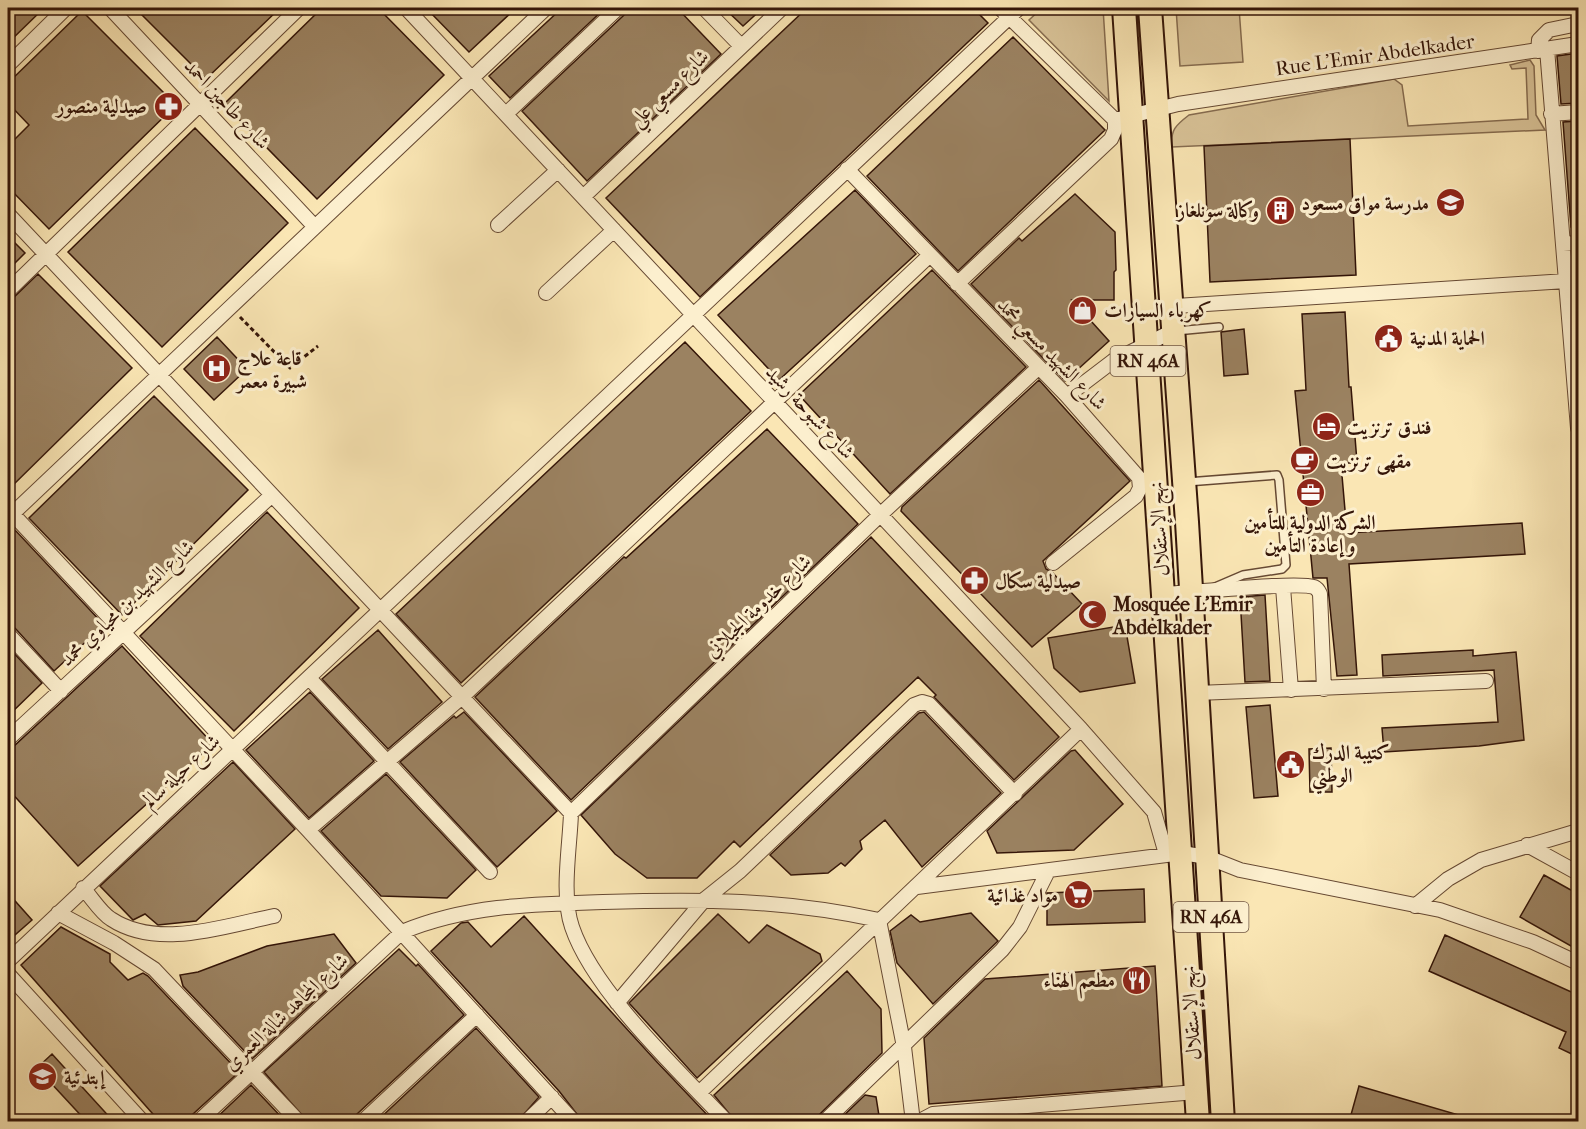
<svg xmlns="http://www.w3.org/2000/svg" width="1586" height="1129" font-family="'IM FELL French Canon',Amiri,serif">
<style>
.green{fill:#d8c297;stroke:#866c50;stroke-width:1.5}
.building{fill:#9b8261;stroke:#341508;stroke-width:1.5}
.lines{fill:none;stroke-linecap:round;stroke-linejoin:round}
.service-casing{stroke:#664933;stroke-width:10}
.minor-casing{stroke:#664933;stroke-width:16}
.primary-casing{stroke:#341508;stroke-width:26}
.path{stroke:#341508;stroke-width:3;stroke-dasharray:4.5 3;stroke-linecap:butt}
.service{stroke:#fcefce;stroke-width:7}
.minor{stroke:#fcefce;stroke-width:14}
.primary{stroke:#fae6b4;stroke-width:22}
.labels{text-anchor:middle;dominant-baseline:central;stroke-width:6;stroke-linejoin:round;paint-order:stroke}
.shield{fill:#fcefce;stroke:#705643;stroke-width:1.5}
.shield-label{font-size:18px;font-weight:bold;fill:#341508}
.street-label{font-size:20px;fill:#341508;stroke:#fcefce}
.poi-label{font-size:20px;font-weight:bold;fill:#341508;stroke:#fcefce;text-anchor:start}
</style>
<rect width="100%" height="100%" fill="#fae6b4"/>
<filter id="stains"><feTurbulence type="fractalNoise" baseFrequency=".00333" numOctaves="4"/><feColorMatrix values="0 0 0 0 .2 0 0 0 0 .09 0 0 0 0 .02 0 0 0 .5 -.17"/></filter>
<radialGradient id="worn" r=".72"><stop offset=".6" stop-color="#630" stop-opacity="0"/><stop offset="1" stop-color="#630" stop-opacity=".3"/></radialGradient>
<!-- green -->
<path class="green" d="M1042 8H1103L1109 101 1029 20Z
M1176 8H1239L1243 62 1180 66Z
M1530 60 1534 66 1536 115 1545 130 1172 147C1170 130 1176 125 1189 115L1394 79 1402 85 1408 126 1528 119 1526 68 1512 69 1510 65Z"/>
<!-- building -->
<path class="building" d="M8 8H44L8 43Z
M135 8H280L206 79Z
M322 8H378L444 75 317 199 224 104Z
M426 8H516L469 52Z
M562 8H605L510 98 489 76Z
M627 8H677L721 54 587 181 522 111 624 15Z
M724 8H763L743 26Z
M807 8H973L988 23 700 297 606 198Z
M82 11 176 105 49 229 8 187V146L29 125 8 103V83Z
M1013 37 1105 130 958 271 867 176Z
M1578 53V103L1561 104 1557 56Z
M1578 121V227H1571L1563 122Z
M195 128 288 223 162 347 68 252Z
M1350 139 1356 275 1210 282 1204 146Z
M855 190 916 254 779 380 718 315Z
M1075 194 1115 232 1116 270 1114 272V300H1072L1109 341 1065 381 971 284 1019 238 1022 241Z
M8 236 25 253 8 270Z
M932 270 1026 367 890 494 799 395Z
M38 274 132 368 8 490V303Z
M1345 312 1349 387H1351L1357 462 1341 464 1347 533 1522 523 1525 554 1349 564 1357 675 1337 676 1327 578H1313L1295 391 1306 390 1302 314Z
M1244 329 1248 374 1224 376 1221 332Z
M217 337 247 369 214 400 184 369Z
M685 342 751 411 461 683 396 614Z
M1039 380 1130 481 1043 561 1046 569 1052 572 1082 604 1032 647 901 511 902 507Z
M154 396 248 490 122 615 29 518Z
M767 429 858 524 571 800 475 697 624 557 626 558Z
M267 512 359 608 234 731 140 636Z
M8 527 16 531 104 625 54 671 15 628 8 625Z
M871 537 1059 737 1014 780 934 697 936 695 918 677 740 847 734 841 697 878H647L615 854 581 815Z
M1265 595 1270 681 1245 682 1240 597Z
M1125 625 1135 683 1080 692 1054 668 1048 638Z
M378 630 442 702 388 749 322 679Z
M122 646 213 744 78 866 8 789V748L14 746Z
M8 647 42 683 8 716Z
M1473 650V656L1516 652 1524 740 1479 746 1384 752 1382 728 1498 722 1494 670 1383 676 1382 655Z
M310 692 374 761 309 818 246 750Z
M1270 705 1278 796 1254 798 1246 707Z
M464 712 557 811 497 867 400 762 454 716 456 718Z
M924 712 1001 793 922 867 885 820 860 841 862 849 845 866 841 863 828 873 791 875 770 855 919 713Z
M1331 748 1332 792H1310L1309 749Z
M1075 750 1123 804 1074 850 997 853 987 831 1071 751Z
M233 762 295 829 196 921 158 925 145 914 133 920 100 886Z
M386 774 476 870 447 898 381 896 321 831Z
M1544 875 1578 894V950L1520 917Z
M1144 889 1145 922 1047 925V893Z
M8 893 32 920 8 941Z
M971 913 998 941 933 1004 897 963 890 931 911 915 920 922Z
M718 914 749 943 767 925 820 954 822 961 697 1078 629 1003Z
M524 916 656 1061 714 1122H583L559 1091 431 951 461 923 468 922 491 947Z
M61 927 110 954V962L128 980 143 973 148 976 239 1072 192 1115 189 1122H160L21 965Z
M334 934 356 963 252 1059 183 986 180 975 198 972 267 946Z
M1445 935 1578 995V1057L1559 1048 1566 1032 1429 971Z
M399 949 416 966 418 964 464 1015 356 1115 353 1122H308L264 1072Z
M1155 966 1162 1086 929 1104 924 1038 985 979Z
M847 971 881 1009 882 1053 818 1116 815 1122H736L714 1095Z
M476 1028 539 1097 517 1122H376Z
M52 1054 114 1122H87L37 1068Z
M251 1085 286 1122H212Z
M1359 1086 1469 1118V1122H1349Z
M865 1095 876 1097 880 1122H837Z"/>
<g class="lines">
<defs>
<path id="service" d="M1176 331 1219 327
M1187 482 1277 475 1279 480 1286 565 1282 569 1243 575 1215 587"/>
<path id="minor" d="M110 8 315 227
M406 8 1081 729 1154 812 1166 854
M704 8 741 46
M1000 8 1115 120
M1547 49 1578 428
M1538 51 1539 40 1549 30 1578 24
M8 65 66 8
M507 113 618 8
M1551 114 1578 112
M1115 120 1178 104 1578 44
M847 169 1067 396 1139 478 1140 488 1136 496 1053 563
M583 197 782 8
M8 214 571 813
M498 225 558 170
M1563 244 1578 243
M957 284 1111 139 1115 130V120
M8 291 299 8
M546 293 614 230
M1145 308 1566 281
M1067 396 1113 361 1173 331
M8 509 308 830 574 1122
M8 518 546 8
M1283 587 1291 690
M1163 594C1188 593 1298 581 1314 587 1318 589 1318 590 1320 594L1324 689
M8 634 61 691
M309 678 490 872
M1197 693 1486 681
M8 739 272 495
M308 830 462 697 929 256
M1527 845 1578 873
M917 887 1182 853 1207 857 1240 870 1440 910 1533 942 1578 963
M83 888C92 898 101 913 111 919 158 950 224 926 274 916
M1415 906 1448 879 1481 860 1578 831
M58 913 114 943 154 969 299 1122
M8 961 1019 8
M8 974 143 1122
M617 1003 705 899 740 871 914 705 922 702 929 704 1015 794
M700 1092 1081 729
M198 1122 402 932C467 905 534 904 603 902 700 899 783 899 879 920L904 1047 913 1122
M362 1122 477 1015
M526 1122 552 1097
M727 1122C679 1071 594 992 572 927 561 895 570 846 571 813L880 515 1039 367
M824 1122 1002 950 1020 927 1048 871
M918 1122 933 1114 1196 1092"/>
<path id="primary" d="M1124 8 1198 1122
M1150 8 1187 522 1223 1122"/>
</defs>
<!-- service casing -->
<use href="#service" class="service-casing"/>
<!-- minor casing -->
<use href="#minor" class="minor-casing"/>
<!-- primary casing -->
<use href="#primary" class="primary-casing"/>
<!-- path -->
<path class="path" d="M240 317 290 368 318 346"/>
<!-- service -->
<use href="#service" class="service"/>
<!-- minor -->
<use href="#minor" class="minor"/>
<!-- primary -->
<use href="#primary" class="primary"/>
</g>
<!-- icons -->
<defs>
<symbol id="pharmacy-disc" viewBox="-11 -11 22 22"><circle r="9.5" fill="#8f2418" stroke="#fcefce"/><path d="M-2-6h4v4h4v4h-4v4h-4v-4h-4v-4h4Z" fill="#fff"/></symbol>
<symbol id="school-disc" viewBox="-11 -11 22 22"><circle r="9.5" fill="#8f2418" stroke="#fcefce"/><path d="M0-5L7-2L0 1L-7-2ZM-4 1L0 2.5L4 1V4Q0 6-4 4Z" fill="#fff"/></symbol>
<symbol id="building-disc" viewBox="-11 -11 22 22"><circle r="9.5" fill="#8f2418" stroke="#fcefce"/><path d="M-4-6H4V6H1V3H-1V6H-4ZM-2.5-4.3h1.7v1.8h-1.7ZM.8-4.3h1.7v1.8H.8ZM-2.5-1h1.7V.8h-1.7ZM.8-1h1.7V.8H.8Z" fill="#fff"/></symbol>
<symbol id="shop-disc" viewBox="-11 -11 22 22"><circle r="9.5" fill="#8f2418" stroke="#fcefce"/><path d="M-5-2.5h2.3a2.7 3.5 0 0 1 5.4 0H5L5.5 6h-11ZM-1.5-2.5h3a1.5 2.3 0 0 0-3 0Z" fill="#fff"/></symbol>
<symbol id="civic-disc" viewBox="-11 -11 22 22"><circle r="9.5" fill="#8f2418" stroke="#fcefce"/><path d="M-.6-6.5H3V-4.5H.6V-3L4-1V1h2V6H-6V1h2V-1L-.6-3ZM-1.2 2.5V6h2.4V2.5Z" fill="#fff"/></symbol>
<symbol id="hospital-disc" viewBox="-11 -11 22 22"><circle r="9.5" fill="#8f2418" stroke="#fcefce"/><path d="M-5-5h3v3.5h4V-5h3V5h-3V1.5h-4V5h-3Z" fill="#fff"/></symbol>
<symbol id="hotel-disc" viewBox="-11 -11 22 22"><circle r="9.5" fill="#8f2418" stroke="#fcefce"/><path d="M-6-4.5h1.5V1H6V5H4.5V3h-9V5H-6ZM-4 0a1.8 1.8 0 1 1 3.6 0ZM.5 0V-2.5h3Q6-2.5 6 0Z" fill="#fff"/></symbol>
<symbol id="cafe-disc" viewBox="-11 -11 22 22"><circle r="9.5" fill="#8f2418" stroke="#fcefce"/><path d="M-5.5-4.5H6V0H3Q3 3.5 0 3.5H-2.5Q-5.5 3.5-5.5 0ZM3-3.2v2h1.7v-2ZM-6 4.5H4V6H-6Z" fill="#fff"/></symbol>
<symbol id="office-disc" viewBox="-11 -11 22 22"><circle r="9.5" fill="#8f2418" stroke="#fcefce"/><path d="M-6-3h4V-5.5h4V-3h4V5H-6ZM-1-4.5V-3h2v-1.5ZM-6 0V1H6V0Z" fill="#fff"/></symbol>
<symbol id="mosque-disc" viewBox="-11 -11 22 22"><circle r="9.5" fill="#8f2418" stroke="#fcefce"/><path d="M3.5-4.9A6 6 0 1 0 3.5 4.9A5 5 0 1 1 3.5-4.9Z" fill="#fff"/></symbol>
<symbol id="supermarket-disc" viewBox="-11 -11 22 22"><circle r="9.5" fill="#8f2418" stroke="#fcefce"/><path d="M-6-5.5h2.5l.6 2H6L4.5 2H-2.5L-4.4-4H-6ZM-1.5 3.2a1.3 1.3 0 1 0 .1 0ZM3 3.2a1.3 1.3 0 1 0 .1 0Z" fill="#fff"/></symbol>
<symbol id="restaurant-disc" viewBox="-11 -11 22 22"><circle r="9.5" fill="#8f2418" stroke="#fcefce"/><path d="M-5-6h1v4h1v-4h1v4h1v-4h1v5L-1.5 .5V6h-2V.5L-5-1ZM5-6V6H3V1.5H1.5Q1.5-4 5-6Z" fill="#fff"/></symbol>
</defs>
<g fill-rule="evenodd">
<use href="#pharmacy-disc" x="152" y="90" width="33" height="33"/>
<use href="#school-disc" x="1434" y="186" width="33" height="33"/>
<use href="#building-disc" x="1264" y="194" width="33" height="33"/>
<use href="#shop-disc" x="1066" y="294" width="33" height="33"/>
<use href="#civic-disc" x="1372" y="322" width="33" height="33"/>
<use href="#hospital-disc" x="200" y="352" width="33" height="33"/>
<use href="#hotel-disc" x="1310" y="410" width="33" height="33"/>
<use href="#cafe-disc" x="1288" y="444" width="33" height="33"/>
<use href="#office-disc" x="1294" y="476" width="33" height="33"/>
<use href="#pharmacy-disc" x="958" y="564" width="33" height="33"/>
<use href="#mosque-disc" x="1076" y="598" width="33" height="33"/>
<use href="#civic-disc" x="1274" y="748" width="33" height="33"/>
<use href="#supermarket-disc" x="1062" y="878" width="33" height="33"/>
<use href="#restaurant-disc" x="1120" y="964" width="33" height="33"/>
<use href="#school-disc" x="26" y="1060" width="33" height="33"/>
</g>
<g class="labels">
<!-- shield labels -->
<g class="shield">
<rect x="1110.5" y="346" width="75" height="30" rx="4.5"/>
<rect x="1173.5" y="902" width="75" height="30" rx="4.5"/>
</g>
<g class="shield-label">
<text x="1148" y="361">RN 46A</text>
<text x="1211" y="917">RN 46A</text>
</g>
<!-- street labels -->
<g class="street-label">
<text transform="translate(1375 55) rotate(-8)">Rue L'Emir Abdelkader</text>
<text transform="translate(669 88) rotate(-44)">شارع مسعي علي</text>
<text transform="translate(227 104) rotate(47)">شارع طاجين احمد</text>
<text transform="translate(1052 354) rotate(46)">شارع الشهيد مسعي محمد</text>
<text transform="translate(810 412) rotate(47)">شارع شبوحة رشيد</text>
<text transform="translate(1159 529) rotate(-94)">نهج الإستقلال</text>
<text transform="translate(127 603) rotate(-43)">شارع الشهيد بن محياوي محمد</text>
<text transform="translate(758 606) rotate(-44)">شارع خدومة الجيلاني</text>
<text transform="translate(181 771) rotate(-43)">شارع حيلة سالم</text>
<text transform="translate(286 1012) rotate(-43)">شارع المجاهد شالة العمري</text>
<text transform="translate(1191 1013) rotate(-94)">نهج الإستقلال</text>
</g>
<!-- poi labels -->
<g class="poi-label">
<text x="147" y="106" text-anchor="end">صيدلية منصور</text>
<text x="1429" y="203" text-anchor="end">مدرسة مواق مسعود</text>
<text x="1259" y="210" text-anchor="end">وكالة سونلغاز</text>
<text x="1104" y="310">كهرباء السيارات</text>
<text x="1410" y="338">الحماية المدنية</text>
<text x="237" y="358">قاعة علاج<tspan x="237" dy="23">شبيرة معمر</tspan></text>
<text x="1347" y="427">فندق ترنزيت</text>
<text x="1326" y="461">مقهى ترنزيت</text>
<text x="1310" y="522" text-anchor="middle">الشركة الدولية للتأمين<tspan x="1310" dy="23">و إعادة التأمين</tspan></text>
<text x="995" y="581">صيدلية سكال</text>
<text x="1113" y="604">Mosquée L'Emir<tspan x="1113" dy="23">Abdelkader</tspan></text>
<text x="1312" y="752">كتيبة الدرك<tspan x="1312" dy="23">الوطني</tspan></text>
<text x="1058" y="895" text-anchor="end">مواد غذائية</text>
<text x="1115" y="980" text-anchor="end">مطعم الهناء</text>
<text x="64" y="1077">إبتدئية</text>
</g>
</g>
<!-- margin -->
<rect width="1586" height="1129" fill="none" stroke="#fae6b4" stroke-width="30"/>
<rect x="9" y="9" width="1568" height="1111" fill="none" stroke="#341508" stroke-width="3"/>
<rect x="15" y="15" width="1556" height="1099" fill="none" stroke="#341508" stroke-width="1.5"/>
<rect width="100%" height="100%" filter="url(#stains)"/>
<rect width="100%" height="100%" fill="url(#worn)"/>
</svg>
